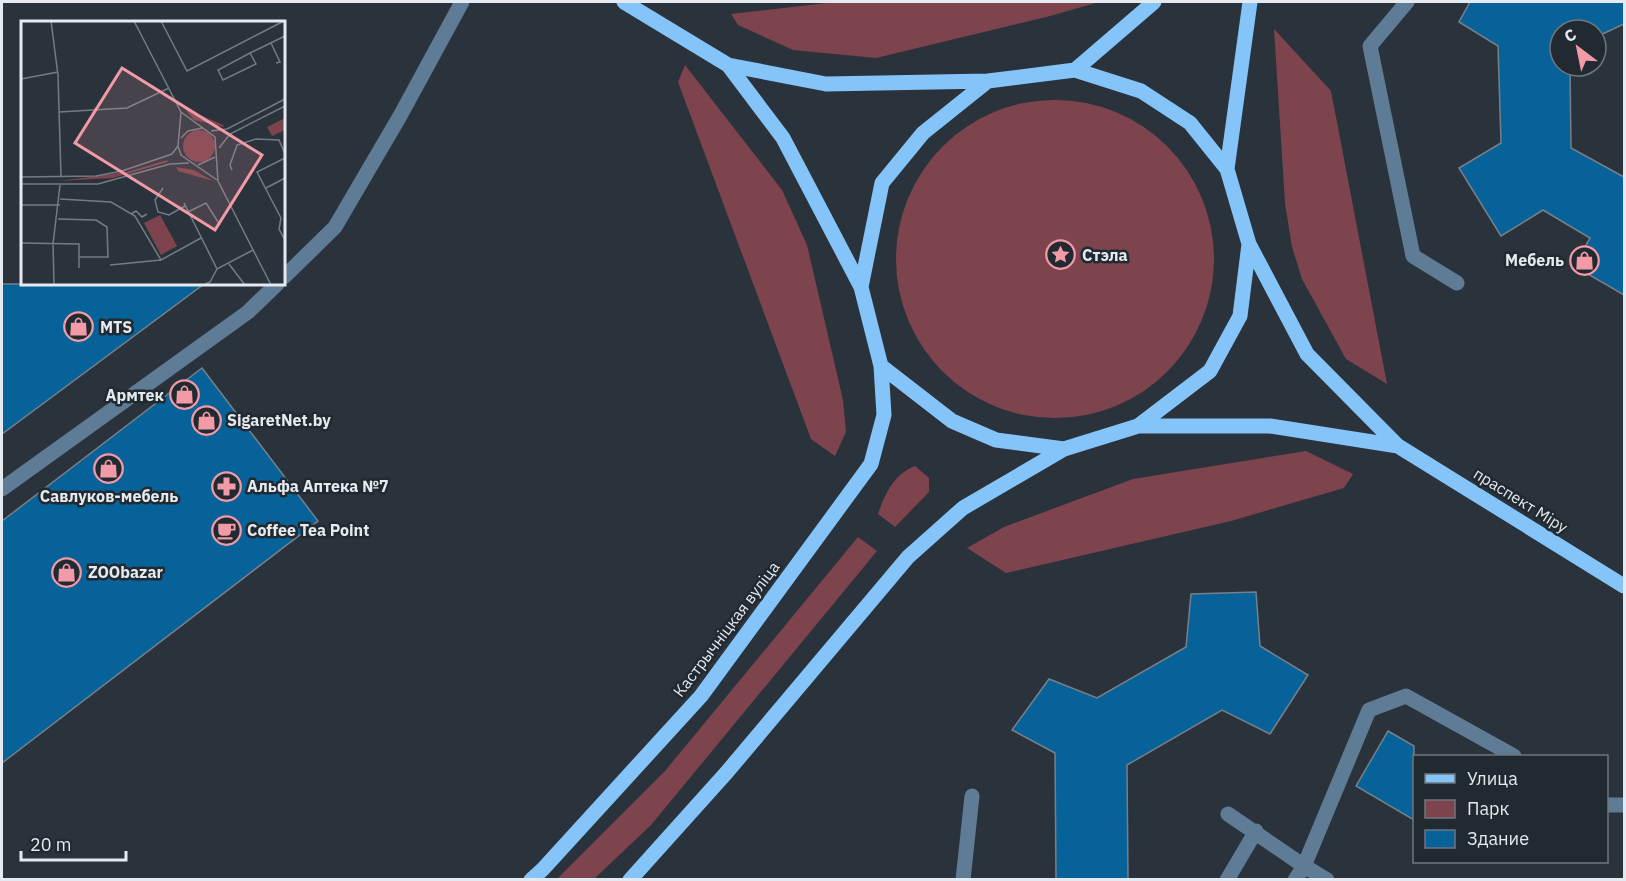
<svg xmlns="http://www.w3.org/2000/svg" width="1626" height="881" font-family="'IBM Plex Sans',sans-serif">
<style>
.green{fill:#7e444d}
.building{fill:#08629a;stroke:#768089;stroke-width:1.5}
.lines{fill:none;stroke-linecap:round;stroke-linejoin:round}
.minor{stroke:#5e7c95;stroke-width:15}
.major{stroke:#85c4f9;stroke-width:15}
.labels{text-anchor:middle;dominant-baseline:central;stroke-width:5;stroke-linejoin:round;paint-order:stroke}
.poi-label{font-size:16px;font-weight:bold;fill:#e4eaef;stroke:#212931;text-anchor:start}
.street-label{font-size:16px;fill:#e4eaef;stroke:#212931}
.inset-road{fill:none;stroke:#747c83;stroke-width:1.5}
.view{fill:#f39aa7;fill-opacity:0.15;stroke:#f39aa7;stroke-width:3}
.inset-edge{fill:none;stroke:#e4eaef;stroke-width:3}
</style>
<rect width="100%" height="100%" fill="#2a333b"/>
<!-- green -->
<path class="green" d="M835 2H1099L1050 16 876 58 793 50 738 25 731 14Z
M1274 29 1331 91 1387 384 1346 359 1302 279 1292 247 1285 203Z
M685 65 782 190 807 245 843 400 846 432 835 456 811 439 678 82Z
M896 259a159 159 0 1 1 318 0a159 159 0 1 1-318 0Z
M1306 451 1353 474 1344 488 1231 521 1006 573 967 548 1004 527 1133 479Z
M915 466 929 478V492L895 527 878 514C885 494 894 474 915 466Z
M858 537 877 551 651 825 594 879H557L665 771Z"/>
<!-- building -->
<path class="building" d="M1470 2H1624V24L1596 37V30H1560V66H1570L1571 148 1624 177V295L1574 266 1590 238 1543 210 1501 236 1459 168 1501 143 1498 46 1459 22Z
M2 284H204L2 434Z
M202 368 318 521 2 763V521Z
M1256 592 1260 646 1308 675 1270 734 1222 710 1127 765 1128 879H1056L1055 753 1012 730 1049 679 1097 698 1186 647 1191 594Z
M1388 731 1414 746V820L1356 786Z"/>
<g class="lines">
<!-- minor -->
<path class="minor" d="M1407 2 1370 46 1413 256 1457 283
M284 277 335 227 400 116 462 2
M2 489 248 312 277 284
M1606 805H1624
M1228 814 1304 866 1327 880
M963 880 972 796
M1227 880 1256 831
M1295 880 1304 866 1369 710 1406 696 1514 756"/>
<!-- major -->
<path class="major" d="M728 65 826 84 988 81 1075 70 1141 91 1190 123 1227 169 1249 244 1307 354 1398 446
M1075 70 1154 2
M1227 169 1250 2
M861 287 882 183 923 133 988 81
M881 366 952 421 996 440 1064 449 1138 426H1270L1398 446 1624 586
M1138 426 1210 371 1240 316 1249 244
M531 880 543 869 701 696 871 464 884 415 881 366 861 287 783 138 728 65 624 2
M630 880 727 772 908 557 963 508 1064 449"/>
</g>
<!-- icons -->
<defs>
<symbol id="sight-ring" viewBox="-11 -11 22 22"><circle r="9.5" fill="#212931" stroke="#f39aa7" stroke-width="1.5"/><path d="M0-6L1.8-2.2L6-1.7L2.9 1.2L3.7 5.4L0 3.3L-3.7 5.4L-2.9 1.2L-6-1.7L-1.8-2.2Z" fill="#f39aa7"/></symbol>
<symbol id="shop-ring" viewBox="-11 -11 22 22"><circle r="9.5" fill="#212931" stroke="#f39aa7" stroke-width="1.5"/><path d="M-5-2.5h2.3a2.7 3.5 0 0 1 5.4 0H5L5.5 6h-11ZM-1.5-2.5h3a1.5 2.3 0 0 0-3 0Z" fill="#f39aa7"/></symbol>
<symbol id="pharmacy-ring" viewBox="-11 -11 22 22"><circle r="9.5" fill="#212931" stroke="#f39aa7" stroke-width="1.5"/><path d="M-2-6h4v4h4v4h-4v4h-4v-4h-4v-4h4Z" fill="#f39aa7"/></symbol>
<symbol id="cafe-ring" viewBox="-11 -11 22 22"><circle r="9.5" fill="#212931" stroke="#f39aa7" stroke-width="1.5"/><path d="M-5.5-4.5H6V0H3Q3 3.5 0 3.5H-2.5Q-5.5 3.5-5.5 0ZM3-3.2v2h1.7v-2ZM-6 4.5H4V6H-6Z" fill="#f39aa7"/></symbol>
</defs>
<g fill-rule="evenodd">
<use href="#sight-ring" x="1044" y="238" width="33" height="33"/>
<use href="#shop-ring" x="1568" y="244" width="33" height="33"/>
<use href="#shop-ring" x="62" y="310" width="33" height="33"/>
<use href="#shop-ring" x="168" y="378" width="33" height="33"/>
<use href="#shop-ring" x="190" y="404" width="33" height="33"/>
<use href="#shop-ring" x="92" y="452" width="33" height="33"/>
<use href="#pharmacy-ring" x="210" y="470" width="33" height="33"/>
<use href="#cafe-ring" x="210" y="514" width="33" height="33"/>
<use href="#shop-ring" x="50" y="556" width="33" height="33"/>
</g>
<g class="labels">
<!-- poi labels -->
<g class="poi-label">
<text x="1082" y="255">Стэла</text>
<text x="1564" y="260" text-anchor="end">Мебель</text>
<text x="100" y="327">MTS</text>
<text x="164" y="395" text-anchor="end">Армтек</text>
<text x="227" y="420">SigaretNet.by</text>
<text x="247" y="486">Альфа Аптека №7</text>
<text x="109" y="496" text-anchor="middle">Савлуков-мебель</text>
<text x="247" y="530">Coffee Tea Point</text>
<text x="88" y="572">ZOObazar</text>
</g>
<!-- street labels -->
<g class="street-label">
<text transform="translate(1521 500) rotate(32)">праспект Міру</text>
<text transform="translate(726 629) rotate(-53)">Кастрычніцкая вуліца</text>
</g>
</g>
<!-- overview -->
<g transform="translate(21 21)">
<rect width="264" height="264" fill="#2a333b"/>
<path d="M163 87 202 104 203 106 173 99ZM264 97V109L251 115 246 106ZM162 125a16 16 0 1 1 32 0a16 16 0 1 1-32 0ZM146 139 147 141 92 157 38 160 106 151ZM155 146 173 149 192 160 157 150ZM139 194 156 225 140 234 123 202Z" fill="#7e444d"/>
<path class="inset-road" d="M30 0 37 54 40 156M113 0 160 91 194 116 197 160 250 264M140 0 166 50 263 0M250 22 259 41 255 42M229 32 235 43 202 59 197 49 229 32 264 15M0 58 37 51M38 91 106 87 148 67M160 91 157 125 160 134 196 159M190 110 206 108 264 78M160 117 167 110 181 107M198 127 209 113 264 85M264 137 236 151 260 197 258 208 264 219M177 144 194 136M211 149 209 144 216 124 235 118 258 119 264 133M0 156 75 155 101 150 151 133 157 125M0 163H77L149 143 168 142M142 167 134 179 137 191 148 194 164 185M245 167 264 157M39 178 90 181 114 195 140 239 180 217M163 182 196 248 232 229M0 184H39M165 192 185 182 199 204M110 193 115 190 121 196 126 193M37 198 75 199 86 206 87 236H58M0 222 58 223V247M208 243 224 264M89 244 140 239M33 264 32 223 39 164M182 264 189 261 196 248"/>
<path class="view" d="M101 47 241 134 194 209 54 122Z"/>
<rect width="264" height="264" class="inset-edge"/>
</g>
<!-- border -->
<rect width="1626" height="881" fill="none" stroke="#e4eaef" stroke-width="6"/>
<!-- legend -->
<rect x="1413" y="755" width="195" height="108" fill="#212931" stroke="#6f767d" stroke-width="1.5"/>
<rect x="1425" y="774" width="30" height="9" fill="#85c4f9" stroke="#6f767d" stroke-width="1.5"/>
<text x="1467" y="785" font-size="18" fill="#e4eaef">Улица</text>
<rect x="1425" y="800" width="30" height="18" fill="#7e444d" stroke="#6f767d" stroke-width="1.5"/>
<text x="1467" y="815" font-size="18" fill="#e4eaef">Парк</text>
<rect x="1425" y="830" width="30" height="18" fill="#08629a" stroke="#6f767d" stroke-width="1.5"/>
<text x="1467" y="845" font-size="18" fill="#e4eaef">Здание</text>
<!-- north arrow -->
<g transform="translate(1578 48) rotate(328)"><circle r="28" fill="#212931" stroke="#6f767d" stroke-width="1.5"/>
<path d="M0-4.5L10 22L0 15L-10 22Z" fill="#f39aa7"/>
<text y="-9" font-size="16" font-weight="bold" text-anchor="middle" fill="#e4eaef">С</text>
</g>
<!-- scale -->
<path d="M21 851v9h105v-9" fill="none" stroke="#e4eaef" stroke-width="3"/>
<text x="30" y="851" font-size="18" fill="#e4eaef" stroke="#212931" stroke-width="4.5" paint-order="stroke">20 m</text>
</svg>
